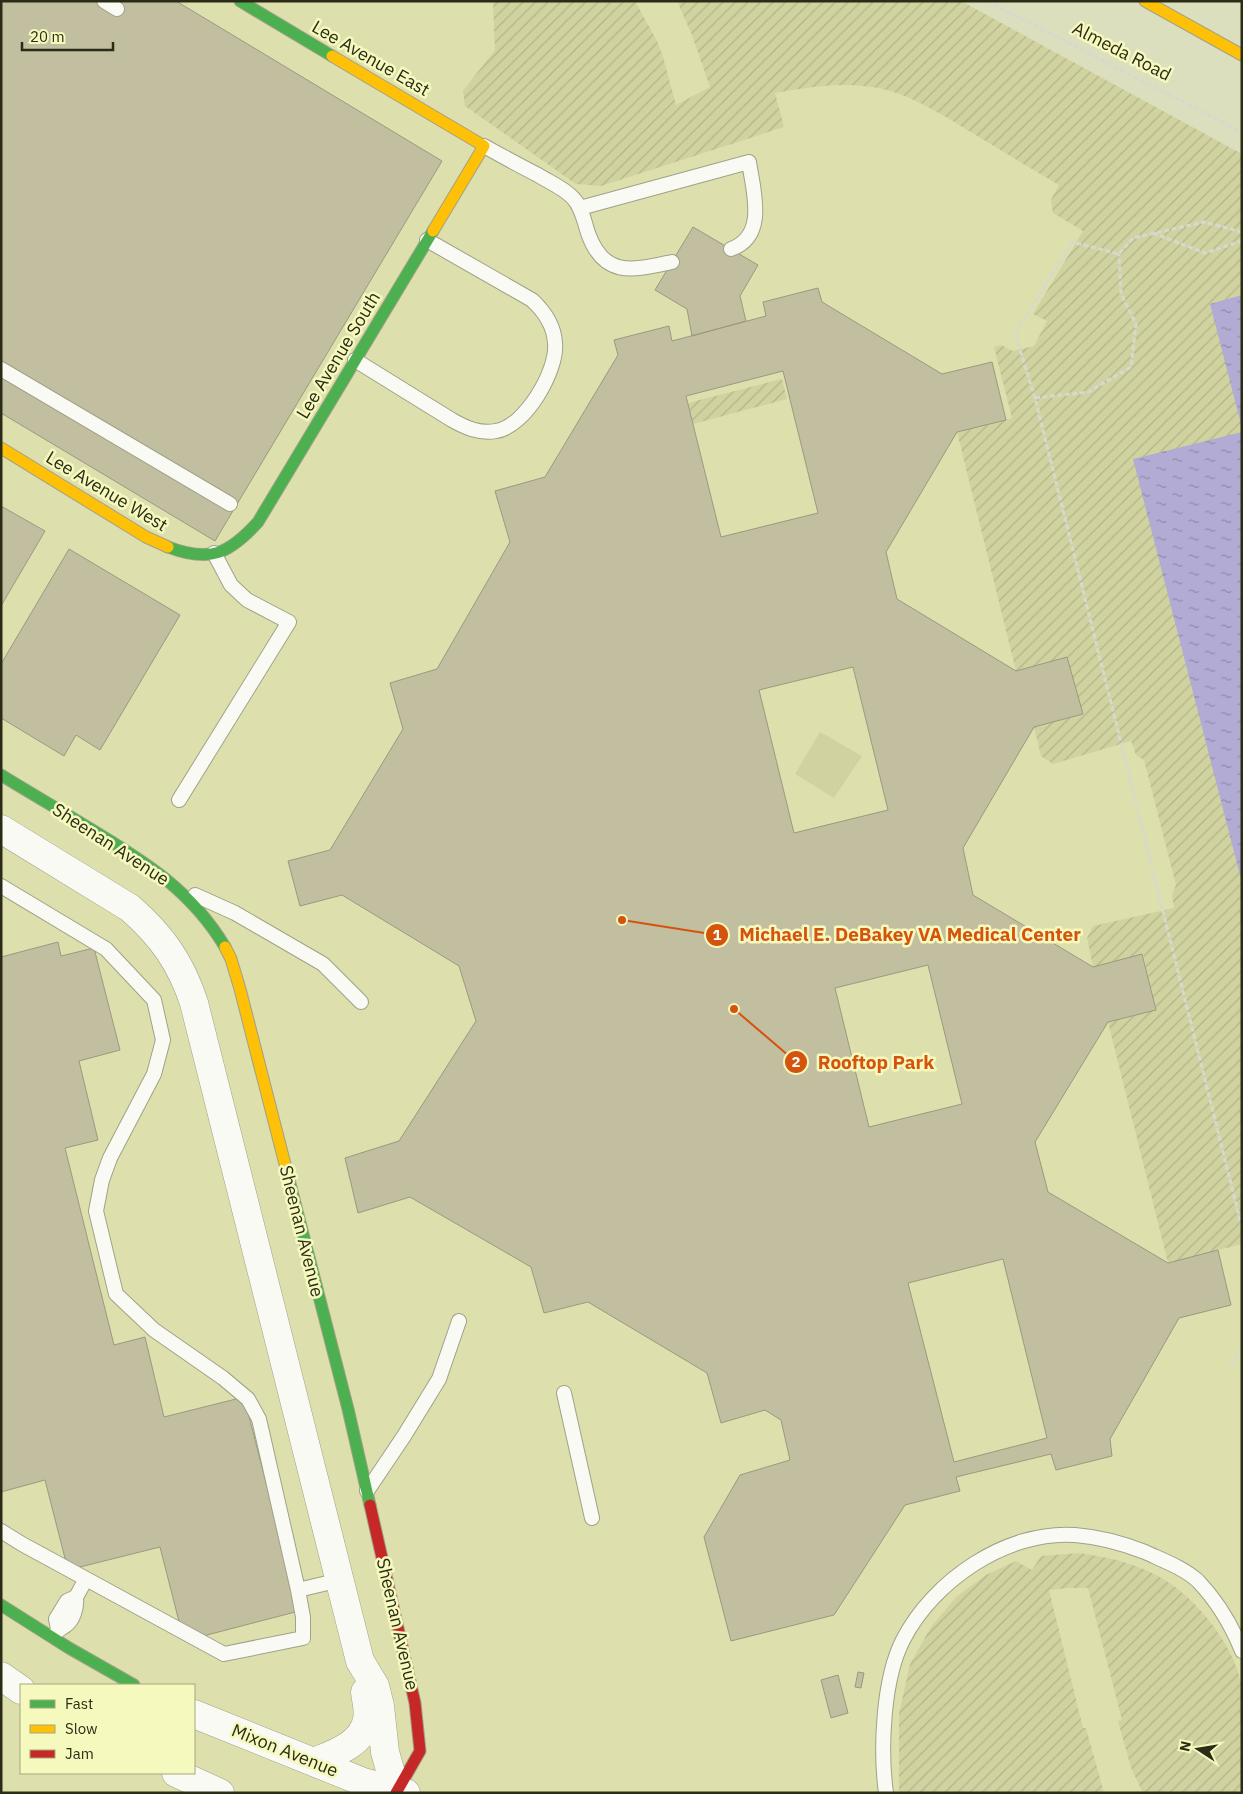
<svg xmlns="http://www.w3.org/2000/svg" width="1243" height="1794" font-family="'IBM Plex Sans',sans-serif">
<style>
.built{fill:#dde0ac;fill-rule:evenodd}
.park{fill:#d0d3a0}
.garden{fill:url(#garden-furrows)}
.water{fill:url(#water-ripples)}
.building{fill:#c2bea0;stroke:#9b997f;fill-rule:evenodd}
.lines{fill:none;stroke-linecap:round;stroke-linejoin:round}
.lane-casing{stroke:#a0a188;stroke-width:16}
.street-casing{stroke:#a0a188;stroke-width:29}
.fast-casing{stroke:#a0a188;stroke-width:13}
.slow-casing{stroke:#a0a188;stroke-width:13}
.jam-casing{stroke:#a0a188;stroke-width:13}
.path{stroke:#d8d8ce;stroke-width:3;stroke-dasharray:5 2.5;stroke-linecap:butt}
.lane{stroke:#fafaf5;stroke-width:14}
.street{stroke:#fafaf5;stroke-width:28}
.fast{stroke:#4caf50;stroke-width:11}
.slow{stroke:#ffc107;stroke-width:11}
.jam{stroke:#c62828;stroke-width:11}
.labels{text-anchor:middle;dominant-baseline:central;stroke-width:5;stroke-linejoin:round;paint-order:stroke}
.street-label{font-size:18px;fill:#2b2c15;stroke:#f6f9be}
.leader{fill:none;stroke:#d5540d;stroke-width:2}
.callout-dot{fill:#d5540d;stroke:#f6f9be;stroke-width:2}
.mark-label{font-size:15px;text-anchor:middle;font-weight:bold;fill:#fff}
.callout-label{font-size:19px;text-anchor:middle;font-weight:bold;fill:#d5540d;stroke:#f6f9be;stroke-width:5;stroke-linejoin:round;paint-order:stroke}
</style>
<defs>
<pattern id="garden-furrows" width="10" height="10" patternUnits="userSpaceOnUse" patternTransform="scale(1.25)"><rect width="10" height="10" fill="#d0d3a0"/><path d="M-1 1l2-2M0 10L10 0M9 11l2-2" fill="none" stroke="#b3b589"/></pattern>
<pattern id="water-ripples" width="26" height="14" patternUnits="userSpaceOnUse" patternTransform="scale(1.25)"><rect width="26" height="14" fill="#b2abd4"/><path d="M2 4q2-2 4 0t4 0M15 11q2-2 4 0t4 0" fill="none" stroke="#918bab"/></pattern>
</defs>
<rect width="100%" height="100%" fill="#dcdfbe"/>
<!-- built -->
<path class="built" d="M1 1H961L1242 154V1793H1ZM21 1685H194V1773H21Z"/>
<!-- park -->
<path class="park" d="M820 732 862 756 834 798 795 774Z"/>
<!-- garden -->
<path class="garden" d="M493 1H635L657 41 663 57 676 105 710 87 692 35 677 1H961L1242 154V1244L1168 1263 1108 1022 1156 1010 1143 954 1093 967 1087 938 1093 926 1174 908 1172 895 1176 885 1144 760 1136 755 1131 741 1053 764 1041 756 1034 727 1083 714 1067 658 1016 671 957 432 1012 418 994 347 1001 345 1013 351 1034 346 1047 321 1033 314 1083 231 1053 213 1051 200 1059 185C1030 168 1002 151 974 134 939 113 904 89 863 86 833 83 804 88 775 93L784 127 601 186 576 184 465 106 463 91 495 50Z
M782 379 787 399 693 424 688 403Z
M1079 1553C1106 1557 1127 1561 1152 1573 1191 1590 1238 1647 1242 1690 1243 1723 1242 1759 1242 1793H1143L1131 1768 1118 1721 1122 1720 1088 1588H1069L1049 1590 1083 1728H1086L1104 1793H899V1714L910 1664 931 1627 956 1597 986 1575 1016 1561 1032 1570 1041 1556Z"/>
<!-- water -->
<path class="water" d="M1242 295V428L1210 304Z
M1242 432V883L1133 459Z"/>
<!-- building -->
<path class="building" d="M1 1H176L442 161 215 541 1 413Z
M693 227 758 265 740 296 746 321 692 336 687 309 655 290Z
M818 288 822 302 942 374 992 362 1006 420 957 432 886 552 897 599 1016 671 1067 657 1083 714 1034 727 963 848 973 895 1093 967 1142 954 1156 1010 1108 1022 1035 1142 1048 1192 1168 1263 1218 1250 1231 1305 1179 1318 1110 1439 1112 1456 1056 1470 1051 1454 956 1477 960 1491 905 1505 834 1615 731 1641 704 1537 740 1475 790 1460 781 1420 765 1410 721 1423 707 1373 588 1302 544 1313 531 1267 410 1197 358 1213 345 1158 399 1141 476 1021 459 966 342 895 300 906 288 861 330 850 403 729 390 683 437 669 510 542 495 491 545 477 618 355 614 340 669 326 672 341 766 316 763 302ZM783 371 818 513 721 537 686 396ZM853 667 888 810 794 833 759 690ZM928 965 962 1104 869 1127 835 988ZM1003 1259 1047 1438 954 1462 908 1283Z
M1 506 45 531 1 606Z
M69 549 180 615 100 750 76 735 64 756 1 718V664Z
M58 942 61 956 94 948 120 1050 79 1061 98 1140 65 1148 114 1345 145 1337 164 1417 244 1397 299 1611 184 1641 160 1547 68 1570 45 1480 1 1492V957Z
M858 1672 864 1673 861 1688 855 1687Z
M838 1675 848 1713 831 1718 821 1680Z"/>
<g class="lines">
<defs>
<path id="lane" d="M104 1 117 9
M484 146C502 156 520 166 538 175 549 182 564 188 573 198 582 207 584 221 588 233 604 279 634 270 672 262
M580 208 749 162C753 190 768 236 731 249
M355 360 452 420C466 428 480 434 496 431 525 427 558 370 555 343 554 325 545 312 532 300L427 240
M1 369 230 504
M179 800 289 622 247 600 231 585 214 553
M1 886 106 949 154 1000 163 1040 154 1074 110 1158 102 1180 96 1211 116 1294 154 1330 223 1378 248 1399 259 1419 298 1590 303 1617V1638L224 1654 22 1544 1 1531
M195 895 235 913 323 964 361 1002
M564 1393 592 1518
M367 1491 404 1436 439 1379 459 1321
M298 1590 340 1580
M58 1629 56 1619 67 1601 76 1597 86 1579
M54 1636C57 1630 59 1630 65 1626 74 1620 77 1607 76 1597
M886 1793C880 1749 883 1679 903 1640 933 1581 1007 1530 1075 1535 1100 1537 1122 1543 1145 1552 1162 1560 1184 1568 1198 1581 1217 1601 1232 1626 1242 1651"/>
<path id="street" d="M1 829 130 908C162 936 181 963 194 1003L360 1661 375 1686 380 1706 385 1752 396 1791
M1 1676 21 1690
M194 1714 363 1782 406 1793
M314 1762C333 1754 364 1744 367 1719 369 1710 366 1701 365 1692
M176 1773 220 1793"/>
<path id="fast" d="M240 1 332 56
M168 547C210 563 229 554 258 522L433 231
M1 775C30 793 60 810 89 828 144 861 192 891 225 947
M286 1168 348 1409 370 1505
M1 1605 69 1648 134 1685"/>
<path id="slow" d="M1145 1 1242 55
M332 56 484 146 433 231
M1 448 146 537 168 547
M225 947 231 959 240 989 286 1168"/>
<path id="jam" d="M370 1505 415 1703 420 1751 396 1793"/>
</defs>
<!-- lane casing -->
<use href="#lane" class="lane-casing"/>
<!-- street casing -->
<use href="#street" class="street-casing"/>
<!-- fast casing -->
<use href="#fast" class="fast-casing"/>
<!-- slow casing -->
<use href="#slow" class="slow-casing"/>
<!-- jam casing -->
<use href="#jam" class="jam-casing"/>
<!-- path -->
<path class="path" d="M987 1 1242 132
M1242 232 1204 222 1133 238 1119 254 1072 242 1015 334 1035 398 1242 1228
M1153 233 1205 253 1242 241
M1035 398 1088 392 1131 367 1136 324 1121 294 1119 254
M1231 1365 1242 1346"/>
<!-- lane -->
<use href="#lane" class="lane"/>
<!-- street -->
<use href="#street" class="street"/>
<!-- fast -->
<use href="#fast" class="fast"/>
<!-- slow -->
<use href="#slow" class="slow"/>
<!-- jam -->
<use href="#jam" class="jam"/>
</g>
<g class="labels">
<!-- street labels -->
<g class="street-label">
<text transform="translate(1122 51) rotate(27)">Almeda Road</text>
<text transform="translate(371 58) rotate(30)">Lee Avenue East</text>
<text transform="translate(338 355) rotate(-59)">Lee Avenue South</text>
<text transform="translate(107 491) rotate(31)">Lee Avenue West</text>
<text transform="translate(111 844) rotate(33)">Sheenan Avenue</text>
<text transform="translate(302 1231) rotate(76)">Sheenan Avenue</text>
<text transform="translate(398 1624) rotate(77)">Sheenan Avenue</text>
<text transform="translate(285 1750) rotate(22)">Mixon Avenue</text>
</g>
</g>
<!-- callouts -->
<path class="leader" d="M622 920L717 935M734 1009L796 1062"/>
<g class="callout-dot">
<circle cx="622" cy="920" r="5"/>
<circle cx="734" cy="1009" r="5"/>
<circle cx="717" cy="935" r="12"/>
<circle cx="796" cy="1062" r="12"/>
</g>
<g class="mark-label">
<text x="717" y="940">1</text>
<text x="796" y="1067">2</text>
</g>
<g class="callout-label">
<text x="910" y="941">Michael E. DeBakey VA Medical Center</text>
<text x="876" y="1069">Rooftop Park</text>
</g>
<!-- border -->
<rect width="1243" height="1794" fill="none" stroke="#2b2c15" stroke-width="5"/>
<!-- legend -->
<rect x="20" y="1684" width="175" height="90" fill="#f6f9be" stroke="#a5a77a"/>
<rect x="30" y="1700" width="25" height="8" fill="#4caf50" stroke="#a5a77a"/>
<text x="65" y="1709" font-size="15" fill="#2b2c15">Fast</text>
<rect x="30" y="1725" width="25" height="8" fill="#ffc107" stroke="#a5a77a"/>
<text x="65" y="1734" font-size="15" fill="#2b2c15">Slow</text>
<rect x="30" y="1750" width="25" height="8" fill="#c62828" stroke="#a5a77a"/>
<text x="65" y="1759" font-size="15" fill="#2b2c15">Jam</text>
<!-- north arrow -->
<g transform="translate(1198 1749) rotate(282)" stroke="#f6f9be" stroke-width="4" paint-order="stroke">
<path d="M0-4L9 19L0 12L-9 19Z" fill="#2b2c15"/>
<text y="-8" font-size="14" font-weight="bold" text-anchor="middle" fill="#2b2c15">N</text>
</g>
<!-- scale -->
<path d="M22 42v8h91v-8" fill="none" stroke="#2b2c15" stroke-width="2.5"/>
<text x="30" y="42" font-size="15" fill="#2b2c15" stroke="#f6f9be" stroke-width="4" paint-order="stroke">20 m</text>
</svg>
